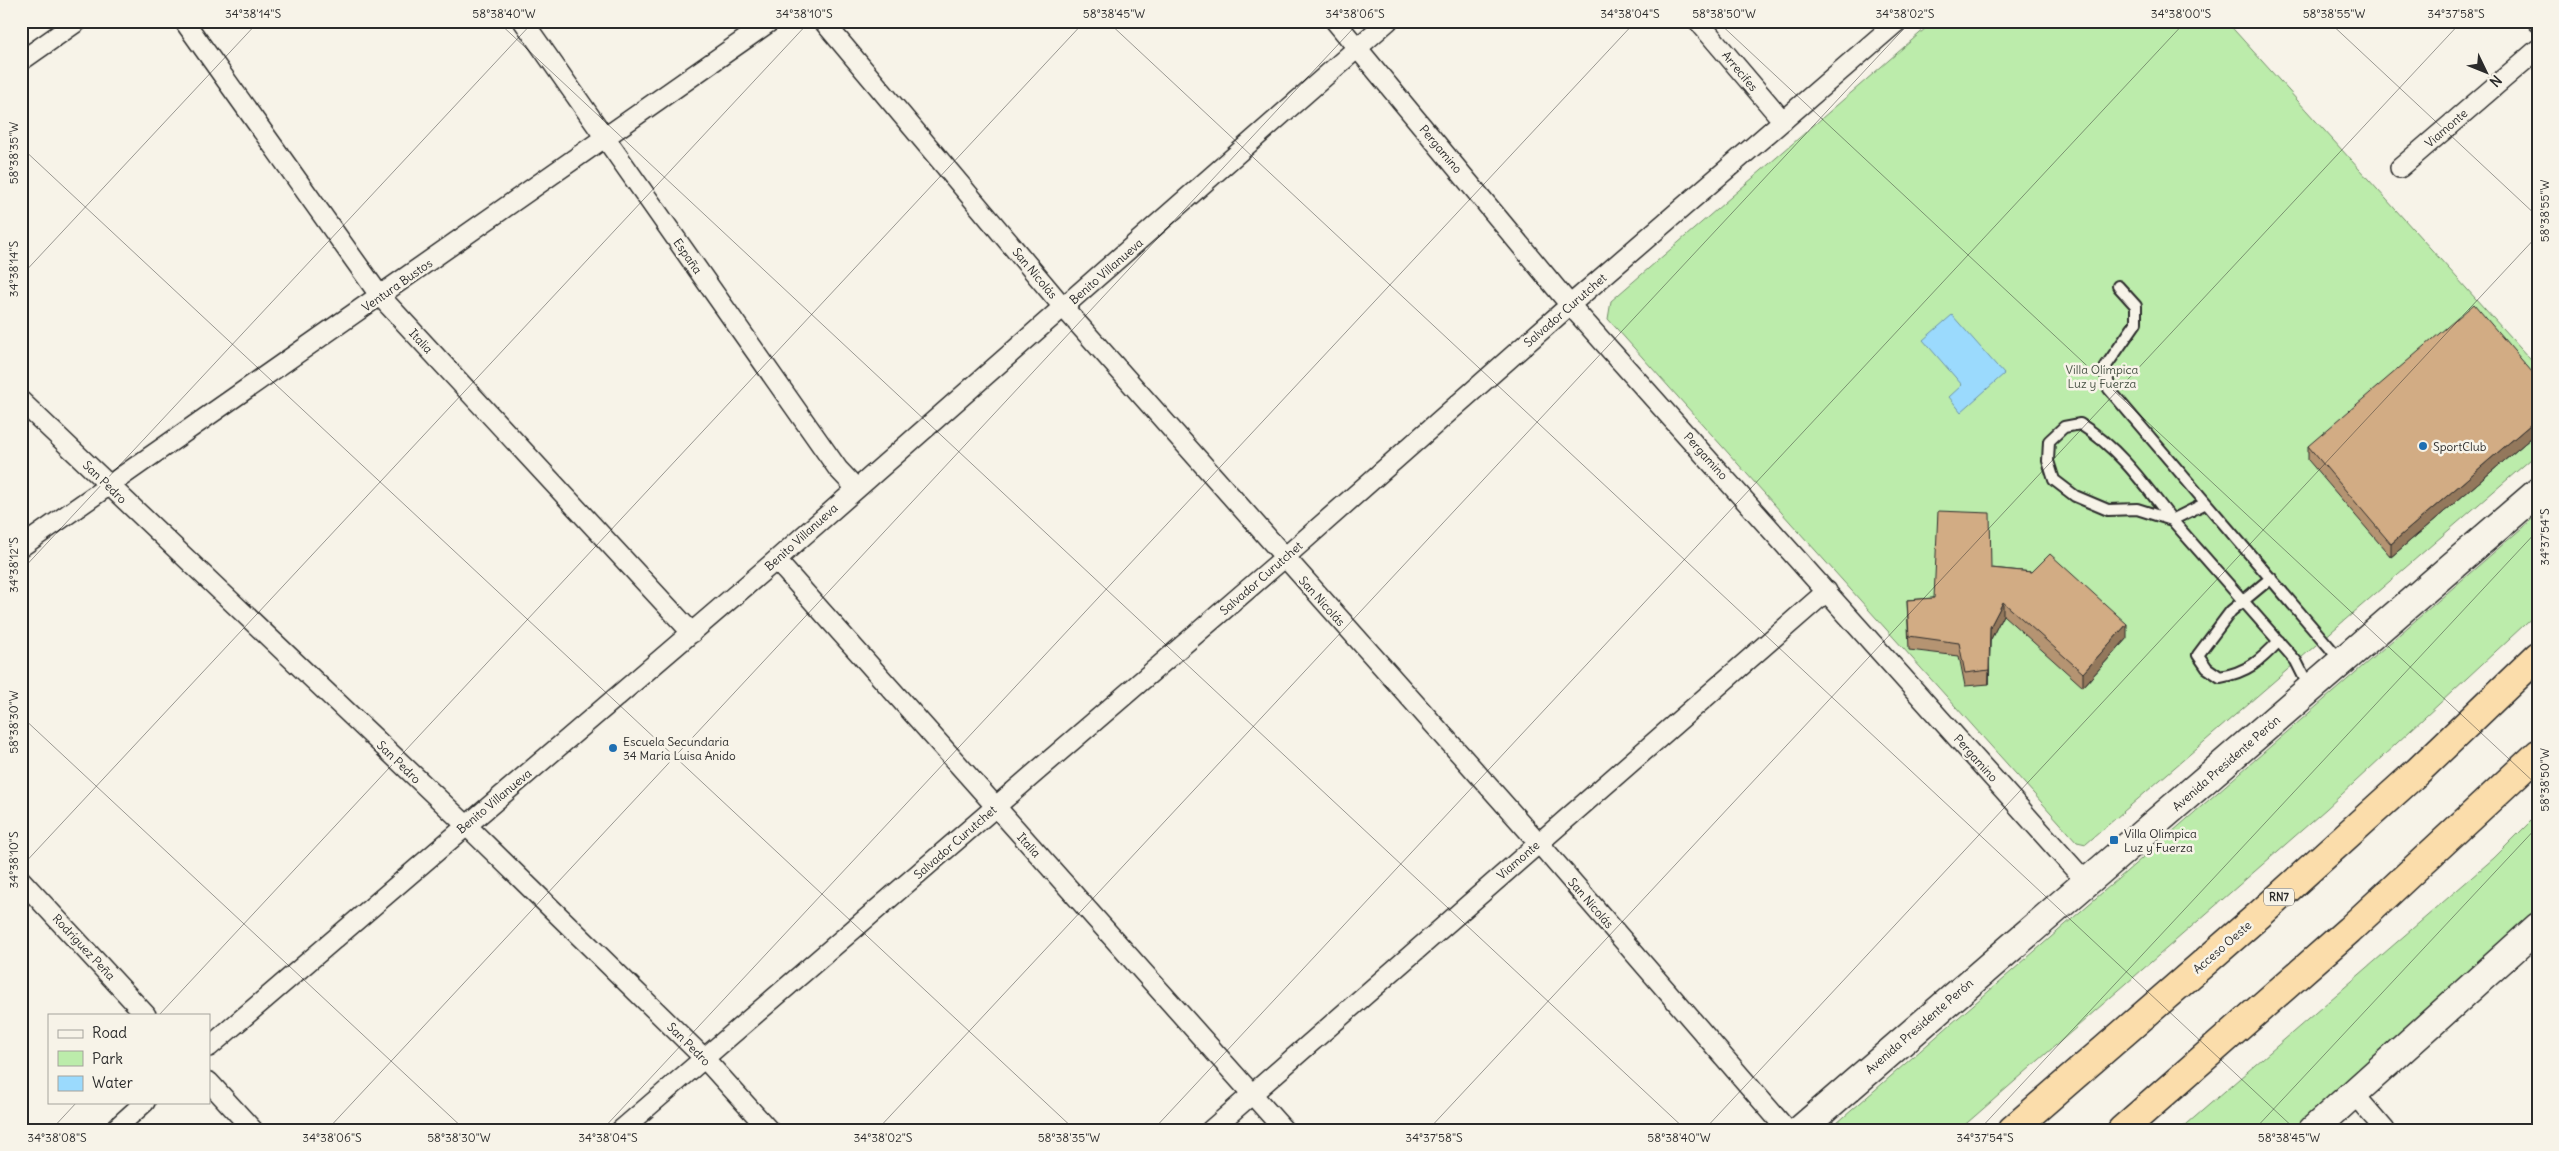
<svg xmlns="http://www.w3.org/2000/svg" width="2559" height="1151" font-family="Delius,sans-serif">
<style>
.green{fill:#bcecab;stroke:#748c6b}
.water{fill:#9bdafd;stroke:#6e94a9}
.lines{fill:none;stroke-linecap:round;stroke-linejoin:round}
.lane-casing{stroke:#2b2b2b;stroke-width:14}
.street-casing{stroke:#2b2b2b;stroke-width:22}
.secondary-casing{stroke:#2b2b2b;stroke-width:31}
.highway-casing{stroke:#2b2b2b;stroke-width:31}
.lane{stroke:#f7f3e8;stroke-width:10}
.street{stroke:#f7f3e8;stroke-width:19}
.secondary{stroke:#f7f3e8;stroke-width:28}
.highway{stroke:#fbddab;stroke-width:28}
.wall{fill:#b59472;stroke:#2b2b2b}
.shaded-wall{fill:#93785c;stroke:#2b2b2b}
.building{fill:#d2ac84;stroke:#2b2b2b}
.ticks{fill:none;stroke:#2b2b2b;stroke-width:1;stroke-opacity:0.45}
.poi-dot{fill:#1f6fb2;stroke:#f7f3e8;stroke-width:2}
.labels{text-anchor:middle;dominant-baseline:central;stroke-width:5;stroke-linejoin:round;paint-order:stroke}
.shield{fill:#f7f3e8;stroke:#686764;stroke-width:1}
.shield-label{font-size:11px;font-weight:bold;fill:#2b2b2b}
.street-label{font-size:12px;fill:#2b2b2b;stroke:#f7f3e8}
.park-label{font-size:12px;fill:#485245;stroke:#f7f3e8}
.poi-label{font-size:12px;fill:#2b2b2b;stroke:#f7f3e8;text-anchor:start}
.neatline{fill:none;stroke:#2b2b2b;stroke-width:2}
.ticks-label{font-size:12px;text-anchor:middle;fill:#2b2b2b}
</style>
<rect width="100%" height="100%" fill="#f7f3e8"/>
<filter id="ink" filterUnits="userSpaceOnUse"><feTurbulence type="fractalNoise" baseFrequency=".02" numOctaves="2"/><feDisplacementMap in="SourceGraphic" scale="10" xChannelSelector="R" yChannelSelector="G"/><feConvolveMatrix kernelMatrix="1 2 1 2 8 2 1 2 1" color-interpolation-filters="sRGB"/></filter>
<g filter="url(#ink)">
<!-- green -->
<path class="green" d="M1934 21H2226L2538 368V453L2086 844 2077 842 1608 319 1611 301Z
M2538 514V612L2326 809 1959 1130H1829Z
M2538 814V913L2298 1130H2180L2494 858Z"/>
<!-- water -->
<path class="water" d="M1952 315 2004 374 1961 412 1949 397 1962 385 1923 340Z"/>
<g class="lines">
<defs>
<path id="lane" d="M2118 286 2136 306V323L2106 366 2109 389 2206 503
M2271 578 2231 611 2198 655 2207 668 2220 677C2248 672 2260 661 2279 641
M2310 689 2296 661 2172 520 2137 509 2108 510 2075 496 2054 480 2048 461 2049 441 2064 427 2080 424C2119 448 2144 484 2172 520L2206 503 2342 662"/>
<path id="street" d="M184 21 380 296 692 633
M523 21 838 469 856 488
M823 21 1064 308 1538 842 1787 1130
M1335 21 1570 305 2086 882
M1698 21 1783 121
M2537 21 2538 22
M21 61 78 21
M2400 168 2538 49
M21 401 466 825 704 1058 769 1130
M21 547 771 21
M776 560 1284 1130
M21 880 146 1015
M209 1047 776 560 1388 21
M209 1082 253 1130
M2354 1094 2385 1130
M114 1130 145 1102
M621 1130 1284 558 1570 305 1898 21
M1211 1130 1827 591"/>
<path id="secondary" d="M1800 1130 2538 492
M2313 1130 2538 927"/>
<path id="highway" d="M2012 1130 2259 915 2417 772 2538 656
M2122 1130 2349 930 2538 754"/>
</defs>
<!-- lane casing -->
<use href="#lane" class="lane-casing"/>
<!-- street casing -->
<use href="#street" class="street-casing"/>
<!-- secondary casing -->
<use href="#secondary" class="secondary-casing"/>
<!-- highway casing -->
<use href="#highway" class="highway-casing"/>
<!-- lane -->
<use href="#lane" class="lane"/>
<!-- street -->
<use href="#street" class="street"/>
<!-- secondary -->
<use href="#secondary" class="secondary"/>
<!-- highway -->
<use href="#highway" class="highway"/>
</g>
<!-- wall -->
<path class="wall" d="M2538 379V432L2391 557 2308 460V446Z
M1991 568 2032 572 2127 638 2083 687 2003 615 1990 641 1989 684 1965 686 1959 656 1909 650 1907 600 1934 598Z"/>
<!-- shaded-wall -->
<path class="shaded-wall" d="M2538 418V432L2391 557V544Z
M2003 602V615L1990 641 1989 684 1990 627Z
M2127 624V638L2083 687V673Z"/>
<!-- building -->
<path class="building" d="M2474 304 2538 379V418L2391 544 2308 446Z
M1938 511 1990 513 1991 568 2032 572 2050 554 2127 624 2083 673 2003 602 1990 627 1989 670 1965 673 1959 643 1909 636 1907 600 1934 598Z"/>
</g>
<!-- ticks -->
<path class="ticks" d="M497 21 1686 1130M1107 21 2296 1130M1717 21 2538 786M2328 21 2538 217M21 147 1075 1130M21 276 259 21M21 571 534 21M21 716 465 1130M21 867 810 21M159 1015 1085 21M51 1130 77 1102M327 1130 1360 21M602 1130 1636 21M877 1130 1911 21M1153 1130 2186 21M1428 1130 2462 21M1704 1130 2538 235M1979 1130 2538 530M2254 1130 2538 826M2530 1130 2538 1121"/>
<!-- markers -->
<g class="poi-dot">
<circle cx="2423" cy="446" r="5"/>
<circle cx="613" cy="748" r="5"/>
<rect x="2109" y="835" width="10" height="10" rx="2.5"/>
</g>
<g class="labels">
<!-- shield labels -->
<rect class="shield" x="2264" y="888.5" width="30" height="17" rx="4"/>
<g class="shield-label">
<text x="2279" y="897">RN7</text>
</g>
<!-- street labels -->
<g class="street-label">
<text transform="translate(1740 71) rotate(50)">Arrecifes</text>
<text transform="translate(2446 128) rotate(-41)">Viamonte</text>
<text transform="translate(1441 149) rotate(50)">Pergamino</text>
<text transform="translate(688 256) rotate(55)">España</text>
<text transform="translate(1106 271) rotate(-41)">Benito Villanueva</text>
<text transform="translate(1035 273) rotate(50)">San Nicolás</text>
<text transform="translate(397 285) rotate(-35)">Ventura Bustos</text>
<text transform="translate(1565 310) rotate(-41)">Salvador Curutchet</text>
<text transform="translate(421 341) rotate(47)">Italia</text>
<text transform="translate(1706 456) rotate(48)">Pergamino</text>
<text transform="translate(105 482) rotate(44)">San Pedro</text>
<text transform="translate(801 537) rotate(-42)">Benito Villanueva</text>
<text transform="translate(1261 578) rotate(-41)">Salvador Curutchet</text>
<text transform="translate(1322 601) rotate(48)">San Nicolás</text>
<text transform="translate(1976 758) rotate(48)">Pergamino</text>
<text transform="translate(399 762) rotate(44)">San Pedro</text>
<text transform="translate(2226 763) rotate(-41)">Avenida Presidente Perón</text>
<text transform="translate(494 801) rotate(-40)">Benito Villanueva</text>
<text transform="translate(955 842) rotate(-41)">Salvador Curutchet</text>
<text transform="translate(1029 845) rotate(48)">Italia</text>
<text transform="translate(1518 860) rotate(-41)">Viamonte</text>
<text transform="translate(1591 903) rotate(49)">San Nicolás</text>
<text transform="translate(84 947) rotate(47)">Rodríguez Peña</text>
<text transform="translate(2222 947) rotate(-41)">Acceso Oeste</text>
<text transform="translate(1919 1026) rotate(-41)">Avenida Presidente Perón</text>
<text transform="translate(689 1044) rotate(45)">San Pedro</text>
</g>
<!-- park labels -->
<g class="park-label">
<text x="2102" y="369">Villa Olímpica<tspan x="2102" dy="14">Luz y Fuerza</tspan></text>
</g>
<!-- poi labels -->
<g class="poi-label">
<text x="2433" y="446">SportClub</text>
<text x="623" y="741">Escuela Secundaria<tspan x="623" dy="14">34 María Luisa Anido</tspan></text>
<text x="2124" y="833">Villa Olimpica<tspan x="2124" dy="14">Luz y Fuerza</tspan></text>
</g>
</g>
<!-- margin -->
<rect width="2559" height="1151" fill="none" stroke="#f7f3e8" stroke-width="55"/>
<!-- legend -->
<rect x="48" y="1014" width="162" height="90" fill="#f7f3e8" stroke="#a5a39c"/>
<rect x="58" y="1030" width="25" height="8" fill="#f7f3e8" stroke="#a5a39c"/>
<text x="92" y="1038" font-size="15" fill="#2b2b2b">Road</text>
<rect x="58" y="1051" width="25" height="15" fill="#bcecab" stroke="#a5a39c"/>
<text x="92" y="1064" font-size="15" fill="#2b2b2b">Park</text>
<rect x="58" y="1076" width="25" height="15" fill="#9bdafd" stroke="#a5a39c"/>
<text x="92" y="1088" font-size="15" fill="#2b2b2b">Water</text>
<!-- north arrow -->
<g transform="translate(2486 72) rotate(133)" stroke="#f7f3e8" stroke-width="4" paint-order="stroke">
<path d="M0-4L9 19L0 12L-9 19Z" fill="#2b2b2b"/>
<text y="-8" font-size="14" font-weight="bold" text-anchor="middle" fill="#2b2b2b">N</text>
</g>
<rect x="28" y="28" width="2504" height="1096" class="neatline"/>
<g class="ticks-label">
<text x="253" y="18">34°38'14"S</text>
<text x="504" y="18">58°38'40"W</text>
<text x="804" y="18">34°38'10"S</text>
<text x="1114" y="18">58°38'45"W</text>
<text x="1355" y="18">34°38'06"S</text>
<text x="1630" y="18">34°38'04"S</text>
<text x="1724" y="18">58°38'50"W</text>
<text x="1905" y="18">34°38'02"S</text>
<text x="2181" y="18">34°38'00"S</text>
<text x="2334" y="18">58°38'55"W</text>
<text x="2456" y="18">34°37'58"S</text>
<text transform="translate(14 153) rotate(-90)" y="4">58°38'35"W</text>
<text transform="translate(2545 211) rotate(-90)" y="4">58°38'55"W</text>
<text transform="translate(14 269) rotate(-90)" y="4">34°38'14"S</text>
<text transform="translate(2545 537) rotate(-90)" y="4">34°37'54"S</text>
<text transform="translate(14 565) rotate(-90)" y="4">34°38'12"S</text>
<text transform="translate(14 722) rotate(-90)" y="4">58°38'30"W</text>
<text transform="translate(2545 780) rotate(-90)" y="4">58°38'50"W</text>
<text transform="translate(14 860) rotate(-90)" y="4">34°38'10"S</text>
<text x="57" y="1142">34°38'08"S</text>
<text x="332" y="1142">34°38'06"S</text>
<text x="459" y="1142">58°38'30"W</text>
<text x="608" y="1142">34°38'04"S</text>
<text x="883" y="1142">34°38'02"S</text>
<text x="1069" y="1142">58°38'35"W</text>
<text x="1434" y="1142">34°37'58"S</text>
<text x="1679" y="1142">58°38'40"W</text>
<text x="1985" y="1142">34°37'54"S</text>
<text x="2289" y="1142">58°38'45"W</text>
</g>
</svg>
